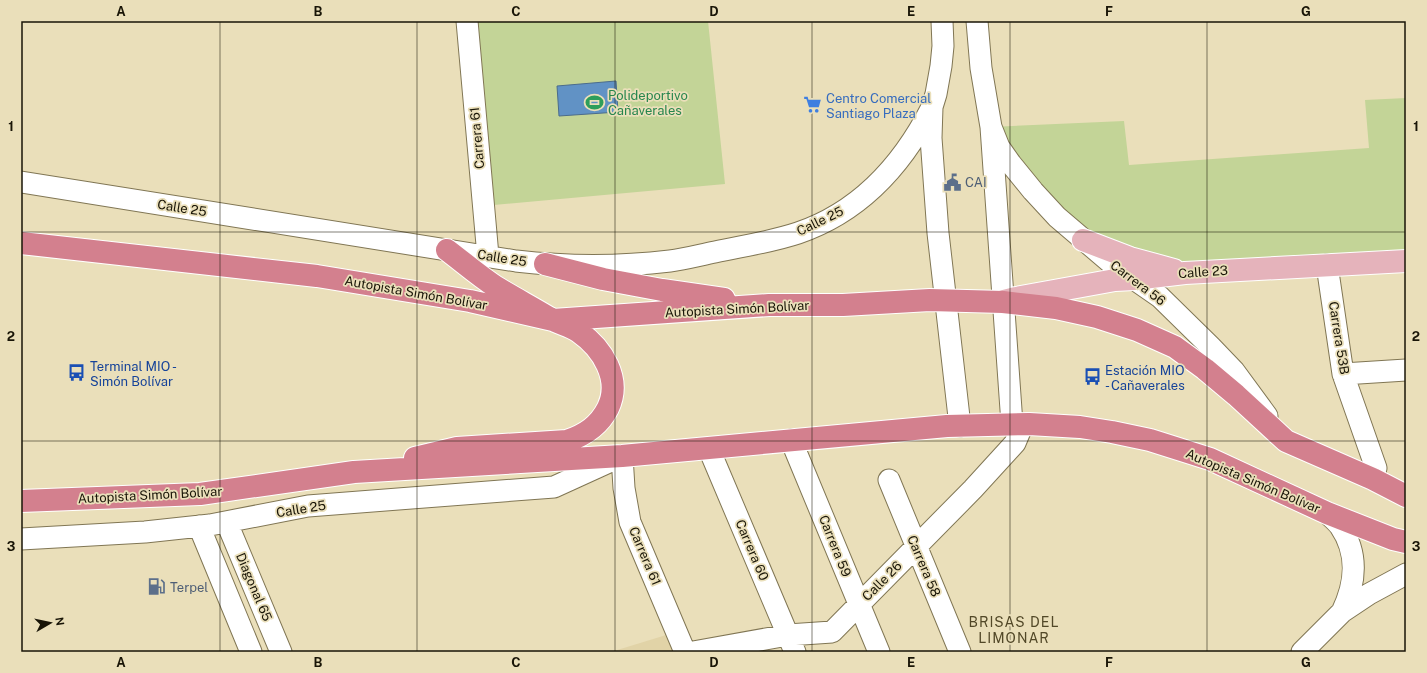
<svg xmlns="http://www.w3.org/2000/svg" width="1427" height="673" font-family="'Public Sans',sans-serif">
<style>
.built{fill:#e1d3a7}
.green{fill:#c3d497}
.water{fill:#6192c5;stroke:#4b6c8c}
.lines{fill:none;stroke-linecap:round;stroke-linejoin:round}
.minor-casing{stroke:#807654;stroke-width:23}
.major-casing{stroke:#fff;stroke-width:24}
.highway-casing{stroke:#fff;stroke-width:24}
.minor{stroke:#fff;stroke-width:21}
.major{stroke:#e5b3bb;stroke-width:22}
.highway{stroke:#d3808e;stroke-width:22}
.grid{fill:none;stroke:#191507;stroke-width:1;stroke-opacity:0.55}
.labels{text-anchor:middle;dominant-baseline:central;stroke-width:3.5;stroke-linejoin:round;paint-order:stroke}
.leisure-label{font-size:13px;fill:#27864d;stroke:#eadfba;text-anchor:start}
.shop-label{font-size:13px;fill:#366cbe;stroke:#eadfba;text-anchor:start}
.street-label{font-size:13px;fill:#191507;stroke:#eadfba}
.service-label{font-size:13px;fill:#4e5e75;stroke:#eadfba;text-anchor:start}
.transit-label{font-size:13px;fill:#164399;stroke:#eadfba;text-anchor:start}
.neighbourhood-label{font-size:14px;letter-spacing:1px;fill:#524828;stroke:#eadfba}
.neatline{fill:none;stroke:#191507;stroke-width:1.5}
.grid-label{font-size:13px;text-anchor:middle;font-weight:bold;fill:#191507}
</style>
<rect width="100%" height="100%" fill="#eadfba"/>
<!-- built -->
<path class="built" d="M676 632 685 652H614V651Z"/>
<!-- green -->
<path class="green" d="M467 21H708L725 184 483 206Z
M1406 98V261L1185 273 1083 240 991 127 1124 121 1129 165 1369 148 1365 100Z"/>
<!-- water -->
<path class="water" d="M616 81 618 112 559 116 557 86Z"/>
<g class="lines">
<defs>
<path id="minor" d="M467 21 488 256
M942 21 943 46 941 66 936 94 932 107 931 138 938 233 960 426
M977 21 981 68 991 127 1012 424
M991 127 999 147 1011 164 1033 191 1057 217 1111 263 1160 297 1211 347 1234 371 1267 416
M21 182 516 261C568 267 619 267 670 261 685 259 700 255 715 252 743 246 771 242 798 233 860 212 903 164 932 107
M1327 265 1343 374 1376 468 1373 479
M1343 374 1406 370
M791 440 879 652
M709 449 795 652
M889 480 960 652
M1327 513C1331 517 1336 521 1340 526 1359 554 1356 583 1342 612
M227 523 281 652
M199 526 251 652
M21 539 145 532 210 525 308 506 554 487 622 456 624 488 630 522 685 652
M693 652 788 635 832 632 973 489 1015 443 1023 424
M1302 652 1342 612 1369 594 1406 574"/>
<path id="major" d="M1083 240 1130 258 1174 270
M1004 301 1016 298 1115 280 1134 279 1185 273 1406 261"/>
<path id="highway" d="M21 243 317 276 470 301 553 320 769 305H843L930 300 1003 302 1056 308 1097 317 1137 330 1175 347 1205 369 1236 395 1286 441 1373 479 1406 496
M545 264 603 279 662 290 724 299
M415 458 457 448 567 441C585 435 599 426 608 408 622 379 602 348 579 332 571 326 560 324 551 319 533 308 514 298 496 287 479 276 463 262 447 250
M21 501 200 494 354 472 622 456 947 426 1029 424 1080 427 1112 432 1150 440 1210 459 1327 513 1393 539 1406 542"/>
</defs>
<!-- minor casing -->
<use href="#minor" class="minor-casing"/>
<!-- major casing -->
<use href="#major" class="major-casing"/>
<!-- highway casing -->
<use href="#highway" class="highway-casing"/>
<!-- minor -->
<use href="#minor" class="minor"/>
<!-- major -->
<use href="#major" class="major"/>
<!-- highway -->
<use href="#highway" class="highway"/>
</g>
<!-- grid -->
<path class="grid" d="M220 21V652M417 21V652M615 21V652M812 21V652M1010 21V652M1207 21V652M21 232H1406M21 441H1406"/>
<!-- icons -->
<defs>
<symbol id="stadium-bare" viewBox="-9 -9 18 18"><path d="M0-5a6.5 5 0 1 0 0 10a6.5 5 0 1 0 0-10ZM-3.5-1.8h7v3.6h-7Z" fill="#2e9e5b" stroke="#eadfba" stroke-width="2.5" paint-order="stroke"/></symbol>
<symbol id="supermarket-bare" viewBox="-9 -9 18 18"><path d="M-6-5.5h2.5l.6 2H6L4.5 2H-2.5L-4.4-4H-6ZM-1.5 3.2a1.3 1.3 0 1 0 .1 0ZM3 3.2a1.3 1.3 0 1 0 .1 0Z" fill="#3f7fe0" stroke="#eadfba" stroke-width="2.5" paint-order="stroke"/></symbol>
<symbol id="civic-bare" viewBox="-9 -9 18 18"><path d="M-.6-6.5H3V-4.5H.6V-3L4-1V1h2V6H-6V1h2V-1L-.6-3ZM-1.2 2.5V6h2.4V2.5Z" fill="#5c6f8a" stroke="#eadfba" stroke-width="2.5" paint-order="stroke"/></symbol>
<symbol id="bus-bare" viewBox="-9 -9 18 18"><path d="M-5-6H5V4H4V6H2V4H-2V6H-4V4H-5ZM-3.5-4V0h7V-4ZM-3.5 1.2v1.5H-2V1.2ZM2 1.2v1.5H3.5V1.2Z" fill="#1a4fb4" stroke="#eadfba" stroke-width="2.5" paint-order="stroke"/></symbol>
<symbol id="fuel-bare" viewBox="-9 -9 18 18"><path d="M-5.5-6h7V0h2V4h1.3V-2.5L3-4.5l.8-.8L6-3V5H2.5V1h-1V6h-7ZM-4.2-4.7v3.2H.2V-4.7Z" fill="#5c6f8a" stroke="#eadfba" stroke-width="2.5" paint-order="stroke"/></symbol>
</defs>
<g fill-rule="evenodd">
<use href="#stadium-bare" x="582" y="90" width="25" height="25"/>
<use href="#supermarket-bare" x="800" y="92" width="25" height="25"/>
<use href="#civic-bare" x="940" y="170" width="25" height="25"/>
<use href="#bus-bare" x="64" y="360" width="25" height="25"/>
<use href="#bus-bare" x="1080" y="364" width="25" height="25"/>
<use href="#fuel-bare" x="144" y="574" width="25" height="25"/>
</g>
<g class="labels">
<!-- leisure labels -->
<g class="leisure-label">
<text x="608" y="95">Polideportivo<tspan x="608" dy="15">Cañaverales</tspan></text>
</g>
<!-- shop labels -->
<g class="shop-label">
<text x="826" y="98">Centro Comercial<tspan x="826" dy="15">Santiago Plaza</tspan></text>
</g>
<!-- street labels -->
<g class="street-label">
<text transform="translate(477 138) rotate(-95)">Carrera 61</text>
<text transform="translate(182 208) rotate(9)">Calle 25</text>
<text transform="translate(820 221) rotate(-26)">Calle 25</text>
<text transform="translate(502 258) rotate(9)">Calle 25</text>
<text transform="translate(1203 272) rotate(-4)">Calle 23</text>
<text transform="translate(1138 283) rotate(37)">Carrera 56</text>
<text transform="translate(416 293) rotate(10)">Autopista Simón Bolívar</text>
<text transform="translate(737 309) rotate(-3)">Autopista Simón Bolívar</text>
<text transform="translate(1339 338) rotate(81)">Carrera 53B</text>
<text transform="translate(1253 481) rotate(23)">Autopista Simón Bolívar</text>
<text transform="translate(150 495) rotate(-3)">Autopista Simón Bolívar</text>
<text transform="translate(301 509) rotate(-9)">Calle 25</text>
<text transform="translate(835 546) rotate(68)">Carrera 59</text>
<text transform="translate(752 550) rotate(67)">Carrera 60</text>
<text transform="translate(645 556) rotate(67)">Carrera 61</text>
<text transform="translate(924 566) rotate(67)">Carrera 58</text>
<text transform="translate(882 581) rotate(-45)">Calle 26</text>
<text transform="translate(254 587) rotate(67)">Diagonal 65</text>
</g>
<!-- service labels -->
<g class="service-label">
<text x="965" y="182">CAI</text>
<text x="170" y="587">Terpel</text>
</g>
<!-- transit labels -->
<g class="transit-label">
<text x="90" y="366">Terminal MIO -<tspan x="90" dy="15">Simón Bolívar</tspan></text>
<text x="1105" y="370">Estación MIO<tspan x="1105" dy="15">- Cañaverales</tspan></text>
</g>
<!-- neighbourhood labels -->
<g class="neighbourhood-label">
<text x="1014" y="622">BRISAS DEL<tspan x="1014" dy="16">LIMONAR</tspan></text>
</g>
</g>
<!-- border -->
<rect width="1427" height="673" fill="none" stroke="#eadfba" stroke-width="44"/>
<!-- north arrow -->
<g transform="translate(50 623) rotate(81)" stroke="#eadfba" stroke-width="3" paint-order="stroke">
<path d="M0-3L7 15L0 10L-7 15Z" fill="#191507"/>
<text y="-6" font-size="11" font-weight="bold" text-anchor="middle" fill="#191507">N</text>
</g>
<rect x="22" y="22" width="1383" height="629" class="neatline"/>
<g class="grid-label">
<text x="121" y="16">A</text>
<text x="318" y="16">B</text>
<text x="516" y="16">C</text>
<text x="714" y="16">D</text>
<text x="911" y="16">E</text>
<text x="1109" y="16">F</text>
<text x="1306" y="16">G</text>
<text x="11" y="131">1</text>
<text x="1416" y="131">1</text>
<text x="11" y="341">2</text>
<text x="1416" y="341">2</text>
<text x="11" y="551">3</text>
<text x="1416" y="551">3</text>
<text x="121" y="667">A</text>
<text x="318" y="667">B</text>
<text x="516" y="667">C</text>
<text x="714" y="667">D</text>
<text x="911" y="667">E</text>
<text x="1109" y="667">F</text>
<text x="1306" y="667">G</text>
</g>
</svg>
